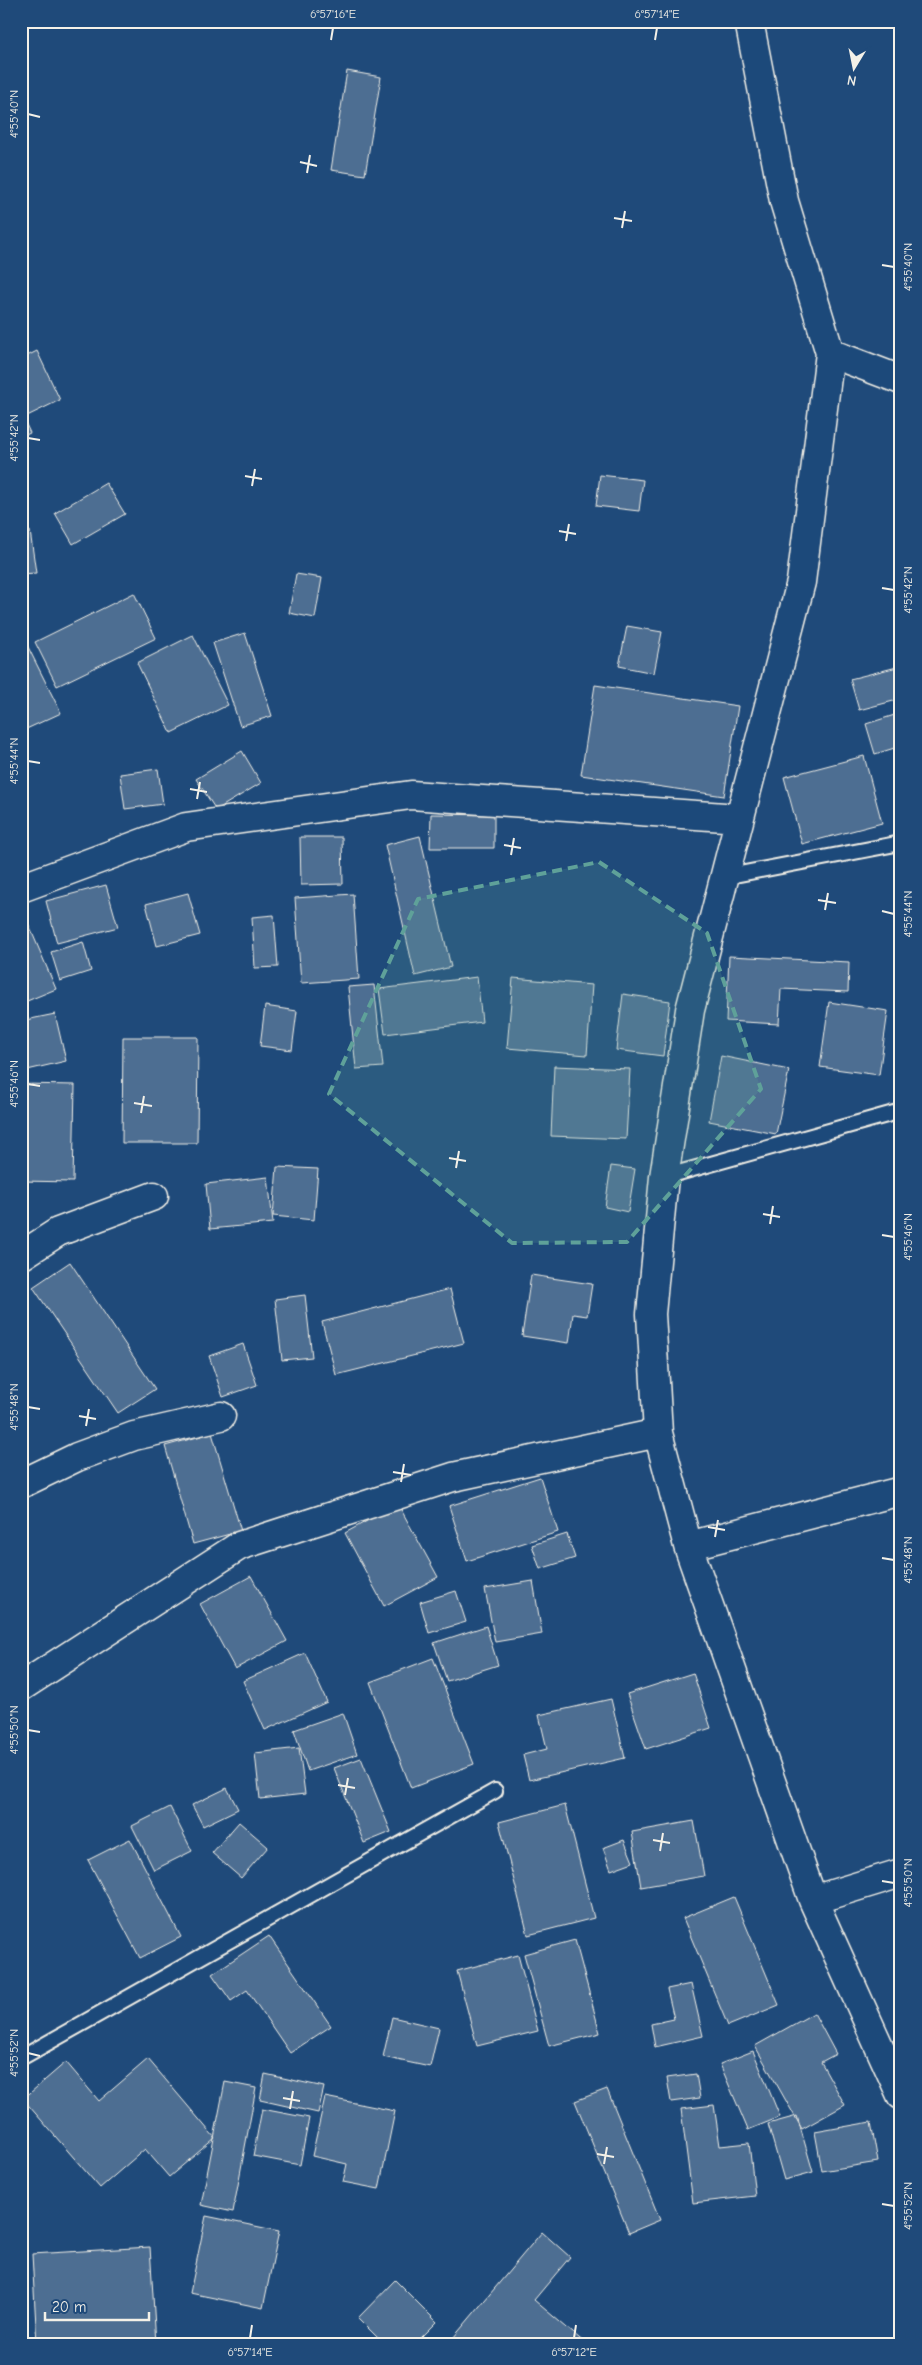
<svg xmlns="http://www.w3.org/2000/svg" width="922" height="2365" font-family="'Comic Neue',sans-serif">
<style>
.building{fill:#4d6e92;stroke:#f4f1e8}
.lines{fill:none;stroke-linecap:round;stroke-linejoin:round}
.service-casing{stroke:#f4f1e8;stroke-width:18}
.minor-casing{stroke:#f4f1e8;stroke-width:31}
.service{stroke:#1f4a7a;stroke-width:14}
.minor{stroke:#1f4a7a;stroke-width:28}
.marked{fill:#5fa199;fill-opacity:0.2;stroke:#5fa199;stroke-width:4;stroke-dasharray:10 6;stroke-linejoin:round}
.ticks{fill:none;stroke:#f4f1e8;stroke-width:2}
.neatline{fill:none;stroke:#f4f1e8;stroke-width:2}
.ticks-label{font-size:12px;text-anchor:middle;fill:#f4f1e8}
</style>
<rect width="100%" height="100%" fill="#1f4a7a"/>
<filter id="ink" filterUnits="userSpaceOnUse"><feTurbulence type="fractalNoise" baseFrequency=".02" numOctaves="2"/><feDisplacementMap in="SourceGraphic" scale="10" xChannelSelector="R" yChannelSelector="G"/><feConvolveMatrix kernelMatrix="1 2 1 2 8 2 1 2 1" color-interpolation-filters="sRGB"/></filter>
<g filter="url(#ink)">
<!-- building -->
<path class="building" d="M347 71 381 77 365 175 331 170Z
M37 351 60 400 23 418 30 433 21 437V359Z
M600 475 643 480 639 511 596 506Z
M106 483 125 514 73 544 55 513Z
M30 531 36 573 21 574V532Z
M296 574 322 578 315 618 289 613Z
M134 593 156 638 57 686 35 642Z
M627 626 662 632 654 673 619 666Z
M21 633 61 713 22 731 21 729Z
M245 633 272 716 240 726 213 643Z
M193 635 228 705 171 733 137 663Z
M901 666V699L859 710 850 679Z
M595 685 738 706 724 796 581 775Z
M901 713V746L875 754 866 724Z
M242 751 261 783 216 810 196 779Z
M864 756 882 823 802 844 784 777Z
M158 769 163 804 125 809 120 774Z
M431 814 494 815V848H430Z
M420 836 451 967 415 976 385 845Z
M300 837H342L343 884 301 885Z
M106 885 118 927 57 943 46 901Z
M188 893 200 935 157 946 146 904Z
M353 894 359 979 301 983 295 898Z
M274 915 278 967 255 968 252 917Z
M25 916 56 989 27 1001 21 989V917Z
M83 942 91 971 60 981 51 952Z
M729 956 849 962 848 992 781 989 779 1024 726 1021Z
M477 977 482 1022 385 1034 379 989Z
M513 978 592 985 587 1055 507 1048Z
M374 985 383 1067 356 1069 348 987Z
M623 994 670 1001 663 1056 616 1050Z
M829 1002 888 1011 879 1075 820 1067Z
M265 1006 297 1011 292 1050 260 1046Z
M55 1014 66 1061 23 1071 21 1021Z
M123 1037H198L197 1143H122Z
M721 1056 789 1070 776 1134 709 1121Z
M554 1066 630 1069 626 1139 551 1136Z
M21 1084 75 1085 73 1182 21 1181Z
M611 1166 635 1169 628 1212 605 1207Z
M277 1167 318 1169 314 1220 273 1216Z
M268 1177 273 1223 210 1229 206 1184Z
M70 1262 155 1389 118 1413 33 1287Z
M531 1275 592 1284 587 1316 573 1314 569 1343 522 1336Z
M450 1289 464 1343 336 1375 322 1322Z
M305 1295 312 1357 282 1360 275 1299Z
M243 1344 257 1385 223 1397 209 1356Z
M212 1433 241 1531 193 1544 165 1446Z
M540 1477 558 1532 467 1561 449 1506Z
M398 1504 438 1577 384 1606 345 1533Z
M567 1534 575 1558 540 1569 532 1545Z
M251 1576 287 1641 235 1669 200 1604Z
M533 1581 542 1634 495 1642 485 1589Z
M456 1591 466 1622 429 1633 420 1602Z
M486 1626 498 1665 447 1681 434 1643Z
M305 1653 327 1702 265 1730 243 1681Z
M433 1658 474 1764 411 1788 370 1682Z
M693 1673 711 1728 646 1749 627 1694Z
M611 1699 625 1758 529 1780 523 1755 547 1749 539 1715Z
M343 1713 357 1754 308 1771 294 1730Z
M299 1748 305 1794 260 1799 255 1753Z
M361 1758 391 1832 364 1843 334 1768Z
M227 1788 238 1809 203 1826 192 1805Z
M565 1805 594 1918 528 1935 499 1822Z
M170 1807 192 1851 154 1870 132 1826Z
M694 1821 704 1876 641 1887 632 1832Z
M239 1822 268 1847 241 1878 212 1853Z
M130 1839 181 1937 140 1958 88 1860Z
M624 1840 633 1862 611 1870 603 1848Z
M734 1897 779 2005 728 2026 683 1918Z
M269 1936 331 2026 290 2053 247 1990 231 2001 212 1974Z
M575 1940 600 2033 549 2046 524 1954Z
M518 1955 538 2031 477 2046 457 1971Z
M691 1984 703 2036 655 2047 651 2024 674 2019 667 1989Z
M814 2013 836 2054 821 2062 845 2105 802 2129 755 2046Z
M392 2017 439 2028 430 2067 383 2057Z
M753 2051 780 2117 748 2130 720 2064Z
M148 2059 215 2138 169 2177 145 2149 100 2188 23 2099 66 2062 99 2101Z
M265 2074 324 2087 318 2113 260 2100Z
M696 2074 700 2098 671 2102 667 2078Z
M225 2082 256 2088 233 2212 201 2205Z
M607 2089 660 2220 629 2233 575 2101Z
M325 2097 395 2111 379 2189 343 2182 347 2164 312 2156Z
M714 2105 720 2146 749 2143 755 2196 693 2203 681 2109Z
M262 2109 309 2118 300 2165 253 2156Z
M797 2116 813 2172 784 2180 768 2124Z
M871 2122 878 2162 822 2171 815 2132Z
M206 2216 279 2231 263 2308 190 2293Z
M542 2232 570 2257 534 2300 586 2344H448Z
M150 2247 156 2344H37L32 2254Z
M395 2280 437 2322 415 2344H384L358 2318Z"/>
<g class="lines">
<defs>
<path id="service" d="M724 877 901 843
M664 1177 901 1111
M21 2058 495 1791"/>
<path id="minor" d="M749 21 784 201 830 353 801 582 690 1010 664 1177 651 1314 658 1433 688 1546 813 1900 901 2095
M830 353 901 380
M21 888 186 827 411 795 739 818
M21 1256 58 1232 154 1196
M21 1484 77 1457 134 1436 221 1416
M688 1546 901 1491
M21 1687 239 1546 453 1477 658 1433
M813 1900 901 1873"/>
</defs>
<!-- service casing -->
<use href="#service" class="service-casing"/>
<!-- minor casing -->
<use href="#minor" class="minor-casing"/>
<!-- service -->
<use href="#service" class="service"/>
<!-- minor -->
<use href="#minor" class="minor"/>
</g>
</g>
<!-- marked area -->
<path class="marked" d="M599 862 707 933 761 1089 627 1242 512 1243 329 1094 418 899Z"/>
<!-- ticks -->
<path class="ticks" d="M331 40 333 28M655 40 657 28M28 114 40 117M300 162 317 166M307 173 310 155M614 218 632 221M622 228 625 211M882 265 894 267M28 438 40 440M245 476 262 479M252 486 255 469M559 531 576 534M566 541 569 524M882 588 894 590M28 761 40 763M190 789 207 792M197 799 200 782M504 845 521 848M511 855 514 838M818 900 836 903M825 910 828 893M882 911 894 914M28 1084 40 1086M134 1103 152 1106M141 1113 144 1096M449 1158 466 1161M456 1168 459 1151M763 1214 780 1217M770 1224 773 1206M882 1235 894 1237M28 1407 40 1409M79 1416 96 1419M86 1426 89 1409M393 1472 411 1475M401 1482 404 1464M708 1527 725 1530M715 1537 718 1520M882 1558 894 1560M28 1730 40 1732M338 1785 355 1788M345 1795 348 1778M653 1840 670 1843M660 1851 663 1833M882 1881 894 1883M28 2053 40 2056M283 2098 300 2101M290 2109 293 2091M597 2154 614 2157M604 2164 607 2147M882 2204 894 2206M250 2338 252 2325M574 2338 576 2325"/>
<!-- margin -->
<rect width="922" height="2365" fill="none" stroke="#1f4a7a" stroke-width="55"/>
<!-- north arrow -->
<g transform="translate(854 68) rotate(190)" stroke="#1f4a7a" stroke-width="4" paint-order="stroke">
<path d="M0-4L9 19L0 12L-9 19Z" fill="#f4f1e8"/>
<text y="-8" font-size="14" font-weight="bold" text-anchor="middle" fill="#f4f1e8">N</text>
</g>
<!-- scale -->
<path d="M45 2312v8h104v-8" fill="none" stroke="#f4f1e8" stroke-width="2.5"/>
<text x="52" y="2312" font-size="15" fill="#f4f1e8" stroke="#1f4a7a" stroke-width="4" paint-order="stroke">20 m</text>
<rect x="28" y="28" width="866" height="2310" class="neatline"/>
<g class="ticks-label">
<text x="333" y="18">6°57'16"E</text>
<text x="657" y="18">6°57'14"E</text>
<text transform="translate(14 114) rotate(-90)" y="4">4°55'40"N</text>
<text transform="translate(908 267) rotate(-90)" y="4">4°55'40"N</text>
<text transform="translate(14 438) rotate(-90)" y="4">4°55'42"N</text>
<text transform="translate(908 590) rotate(-90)" y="4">4°55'42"N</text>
<text transform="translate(14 761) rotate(-90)" y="4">4°55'44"N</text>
<text transform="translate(908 914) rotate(-90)" y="4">4°55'44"N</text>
<text transform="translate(14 1084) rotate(-90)" y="4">4°55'46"N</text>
<text transform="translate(908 1237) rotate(-90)" y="4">4°55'46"N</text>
<text transform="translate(14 1407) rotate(-90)" y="4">4°55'48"N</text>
<text transform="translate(908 1560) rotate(-90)" y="4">4°55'48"N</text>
<text transform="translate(14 1730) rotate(-90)" y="4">4°55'50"N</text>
<text transform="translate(908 1883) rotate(-90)" y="4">4°55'50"N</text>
<text transform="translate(14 2053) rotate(-90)" y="4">4°55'52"N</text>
<text transform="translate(908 2206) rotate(-90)" y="4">4°55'52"N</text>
<text x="250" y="2356">6°57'14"E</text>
<text x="574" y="2356">6°57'12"E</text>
</g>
</svg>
